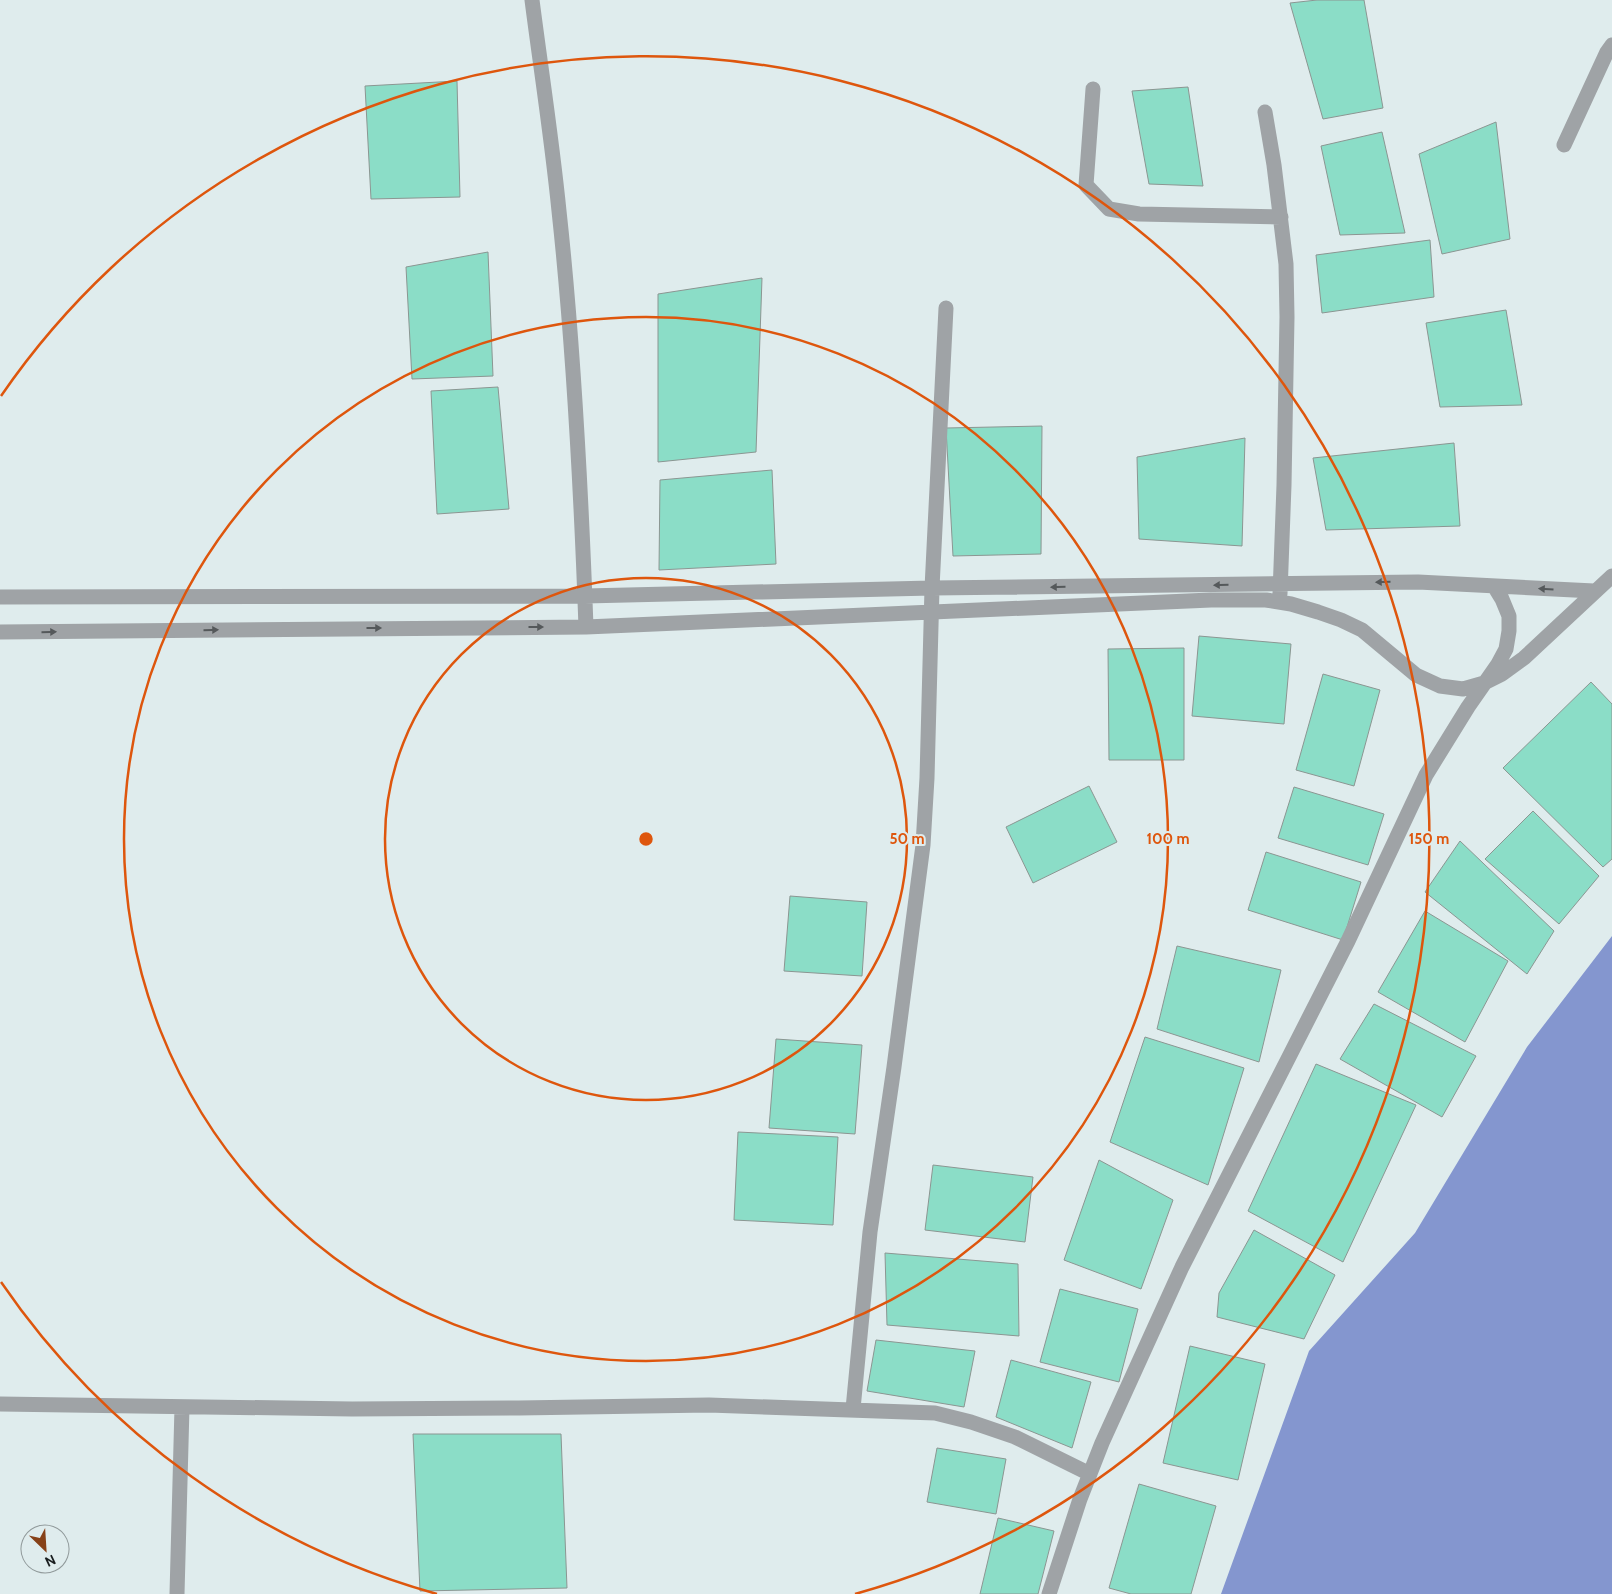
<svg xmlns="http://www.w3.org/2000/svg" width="1612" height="1594" font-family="Cabin,sans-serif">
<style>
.water{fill:#8496cf}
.building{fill:#8bddc7;stroke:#8b9692}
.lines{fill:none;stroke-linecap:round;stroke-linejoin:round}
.minor{stroke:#9fa3a6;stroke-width:15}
.oneway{fill:#55595b}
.ring{fill:none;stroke:#de560d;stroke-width:2.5}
.centre{fill:#de560d;stroke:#dfeced;stroke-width:2.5}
.ring-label{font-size:15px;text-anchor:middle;font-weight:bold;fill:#de560d;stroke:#dfeced;stroke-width:4;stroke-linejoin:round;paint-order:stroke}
</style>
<rect width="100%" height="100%" fill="#dfeced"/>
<!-- water -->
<path class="water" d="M1612 936V1594H1221L1309 1351 1415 1233 1527 1047Z"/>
<!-- building -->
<path class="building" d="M1317 0H1364L1383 108 1323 119 1290 3Z
M457 81 460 197 371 199 365 86Z
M1188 87 1203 186 1149 184 1132 91Z
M1496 122 1510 239 1442 254 1419 154Z
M1382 132 1405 233 1340 235 1321 146Z
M1430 240 1434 297 1322 313 1316 255Z
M488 252 493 376 412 379 406 267Z
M762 278 756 452 658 462V294Z
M1506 310 1522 405 1440 407 1426 323Z
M498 387 509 509 437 514 431 391Z
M1042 426 1041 554 953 556 946 428Z
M1245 438 1242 546 1139 539 1137 457Z
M1454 443 1460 526 1326 530 1313 458Z
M772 470 776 564 659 570 660 480Z
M1199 636 1291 644 1284 724 1192 716Z
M1184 648V760H1109L1108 649Z
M1323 674 1380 690 1354 786 1296 770Z
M1591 682 1612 704V859L1603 867 1503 768Z
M1089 786 1117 842 1033 883 1006 827Z
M1294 787 1384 814 1368 865 1278 838Z
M1533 811 1599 876 1559 924 1485 859Z
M1460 841 1554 931 1527 974 1425 892Z
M1266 852 1361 882 1343 940 1248 910Z
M790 896 867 902 862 976 784 971Z
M1425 911 1508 961 1465 1042 1378 992Z
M1177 946 1281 970 1259 1062 1157 1029Z
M1374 1004 1476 1056 1442 1117 1340 1059Z
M1145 1037 1244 1068 1208 1185 1110 1142Z
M776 1039 862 1045 855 1134 769 1128Z
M1316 1064 1416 1105 1343 1262 1248 1211Z
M738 1132 838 1137 833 1225 734 1220Z
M1099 1160 1173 1200 1141 1289 1064 1260Z
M933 1165 1033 1177 1025 1242 925 1230Z
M1254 1230 1335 1275 1304 1339 1217 1317 1219 1293Z
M885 1253 1018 1264 1019 1336 887 1325Z
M1060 1289 1138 1309 1119 1382 1040 1362Z
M876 1340 975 1351 964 1407 867 1391Z
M1190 1346 1265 1364 1238 1480 1163 1463Z
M1011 1360 1091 1382 1072 1448 996 1417Z
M413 1434H561L567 1588 420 1591Z
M937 1448 1006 1459 996 1514 927 1502Z
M1139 1484 1216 1506 1191 1594H1131L1109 1588Z
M998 1518 1054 1531 1038 1594H980Z"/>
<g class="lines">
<!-- minor -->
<path class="minor" d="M532 0C541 70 552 140 559 211 574 349 581 488 586 627
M1093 89 1086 185 1109 209 1139 214 1281 217
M1265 112 1274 165 1286 264 1287 317 1284 485 1280 594
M1564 145 1607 52 1612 45
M0 597 585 596 932 588 1418 582 1594 591
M0 632 586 627 1211 600H1266L1291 604 1318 612 1341 620 1362 630 1416 675 1440 686 1463 689 1484 683 1502 674 1524 658 1612 576
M0 1404 352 1409 519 1408 709 1405 935 1413 971 1422 1015 1437 1090 1474
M853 1409 870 1232 894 1067 923 845 927 778 932 588 946 308
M177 1594 182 1407
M1049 1594 1080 1499 1102 1443 1182 1267 1348 941 1426 775 1468 707 1498 664 1506 649 1509 631V616L1502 599 1494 586"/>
</g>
<!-- one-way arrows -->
<defs><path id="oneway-solid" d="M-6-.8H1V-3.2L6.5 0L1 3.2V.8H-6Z" transform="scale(1.25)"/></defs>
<g class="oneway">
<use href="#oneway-solid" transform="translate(1383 582) rotate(179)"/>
<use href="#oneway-solid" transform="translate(1221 585) rotate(179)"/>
<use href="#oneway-solid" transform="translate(1058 587) rotate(179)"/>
<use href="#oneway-solid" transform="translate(1546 589) rotate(-177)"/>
<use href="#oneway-solid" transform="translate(536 627)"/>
<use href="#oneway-solid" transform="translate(374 628)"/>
<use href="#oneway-solid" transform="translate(211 630) rotate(-1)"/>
<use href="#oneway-solid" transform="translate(49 632) rotate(-1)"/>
</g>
<!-- distance rings -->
<g class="ring">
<circle cx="646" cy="839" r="261"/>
<circle cx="646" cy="839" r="522"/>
<path d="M437 1594A783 783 0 0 1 1 1282M1 396A783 783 0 1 1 855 1594"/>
</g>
<circle cx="646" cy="839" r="8" class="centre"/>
<g class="ring-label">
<text x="907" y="844">50 m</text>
<text x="1168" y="844">100 m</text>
<text x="1429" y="844">150 m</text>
</g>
<!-- north arrow -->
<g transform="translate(45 1549) rotate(155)"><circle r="24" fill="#dfeced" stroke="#90999a"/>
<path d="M0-4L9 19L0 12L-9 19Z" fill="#864118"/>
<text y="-8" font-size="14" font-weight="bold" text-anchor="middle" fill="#191d1e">N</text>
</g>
</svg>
